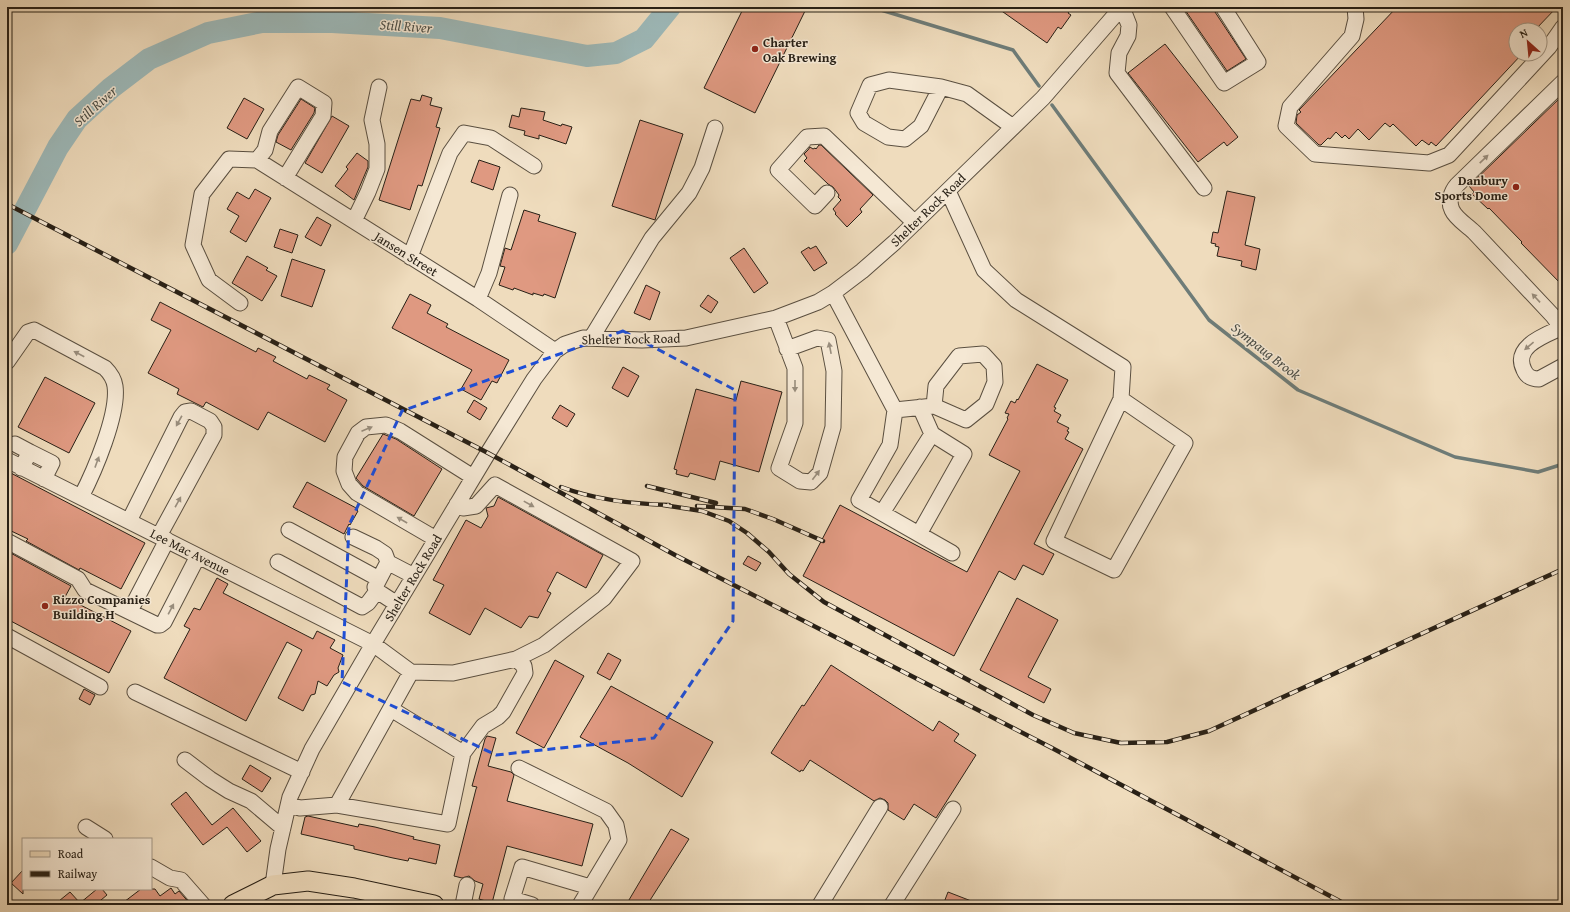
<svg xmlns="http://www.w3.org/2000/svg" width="1570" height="912" font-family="'Gentium Book Plus',serif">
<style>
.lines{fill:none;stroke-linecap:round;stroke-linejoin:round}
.stream{stroke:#6e7c78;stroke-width:3.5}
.river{stroke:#9db9b9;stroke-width:22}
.building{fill:#df9981;stroke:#282016}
.minor-casing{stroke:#5a4f40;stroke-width:17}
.major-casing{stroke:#282016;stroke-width:21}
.minor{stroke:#f5e8d4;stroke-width:15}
.major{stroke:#efdcbd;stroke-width:19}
.rail-casing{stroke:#282016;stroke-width:4.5}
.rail{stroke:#f5e8d4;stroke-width:3;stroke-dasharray:9;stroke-linecap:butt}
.oneway{fill:#998e7e}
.marked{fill:none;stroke:#1d4ed8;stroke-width:3;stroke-dasharray:8 5;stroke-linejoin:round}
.poi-dot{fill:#8f2418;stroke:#f5e8d4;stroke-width:1.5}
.labels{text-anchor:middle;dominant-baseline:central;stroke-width:3;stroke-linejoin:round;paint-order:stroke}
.poi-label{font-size:13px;font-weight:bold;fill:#282016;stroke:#f5e8d4;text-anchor:start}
.street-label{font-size:13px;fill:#282016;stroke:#f5e8d4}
.water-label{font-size:14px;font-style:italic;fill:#4b4e47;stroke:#f5e8d4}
</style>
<rect width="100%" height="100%" fill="#efdcbd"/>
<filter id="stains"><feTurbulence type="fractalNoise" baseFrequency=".005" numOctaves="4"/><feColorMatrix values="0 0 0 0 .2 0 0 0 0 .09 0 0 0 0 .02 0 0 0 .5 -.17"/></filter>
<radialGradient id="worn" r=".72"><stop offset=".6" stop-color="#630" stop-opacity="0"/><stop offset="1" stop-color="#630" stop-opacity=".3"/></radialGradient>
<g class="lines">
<!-- stream -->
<path class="stream" d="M878 7 881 10 1013 50 1039 86
M1052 105 1209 320 1298 390 1455 457 1538 472 1563 464"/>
<!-- river -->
<path class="river" d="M7 244 58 147 77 119 111 88 149 59 208 33 262 22H332L440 28 587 56 616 53 644 39 670 7"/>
</g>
<!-- building -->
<path class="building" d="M744 7H797L805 11 755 113 704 88Z
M996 7H1072L1068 13 1071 15 1061 29 1058 27 1047 43Z
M1183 7H1214L1215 12 1246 59 1227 71Z
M1397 7H1557L1535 30H1516V54H1522L1436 146 1431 142 1429 145 1422 140 1416 146 1393 124 1390 127 1385 123 1369 140 1358 129 1349 139 1345 135 1342 138 1336 132 1330 139 1328 138 1321 145H1319L1296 123 1297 115 1301 112 1299 110Z
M1165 44 1238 137 1227 146 1224 142 1198 162 1128 73Z
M422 95 432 98 430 105 442 108 436 127 440 128 422 186 418 185 410 210 379 200 411 99 420 101Z
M1563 95V286L1521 243 1522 242 1489 208 1488 209 1472 194 1474 192 1469 186Z
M244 98 264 109 247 139 227 128Z
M301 99 315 108 314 113 291 150 276 142 278 135Z
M521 108 545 112 543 120 561 126 562 124 572 127 566 144 539 135V139L524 135 525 131 509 127 512 115 519 117Z
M332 116 349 126 322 173 305 163Z
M640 120 683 134 655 220 612 206Z
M819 145H821L873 195 860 209 862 212 847 227 835 214 836 213 833 209 841 200 838 197 839 195 833 187 828 184 804 161 807 158 804 154 808 150 810 147 813 149 815 148 816 149Z
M357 153 368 161V167L354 200 335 186 348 169 346 167Z
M479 160 500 167 493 190 471 182Z
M255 189 271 198 246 242 230 232 239 216 227 209 237 192 249 199Z
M1227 191 1255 197 1245 245 1260 249 1256 270 1241 266 1242 261 1217 256 1219 247 1215 246 1216 244 1211 243 1213 232 1218 233Z
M524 210 540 215 538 221 576 233 555 298 544 294 543 296 533 293V295L514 288 513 290 499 285 505 267 500 266 505 248 511 250Z
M317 217 331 225 321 246 305 237Z
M280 229 298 235 292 253 274 247Z
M816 246 827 263 814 271 801 252 809 247 810 249Z
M744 248 768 283 754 293 730 258Z
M247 256 268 268 266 270 277 276 262 301 232 283Z
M292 259 325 270 312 307 281 296Z
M646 285 660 292 650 320 634 313Z
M410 294 431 305 427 313 448 324 446 327 509 360 497 383 492 381 481 400 461 389 472 370 392 328Z
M708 295 718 302 711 313 700 306Z
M160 302 256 352 258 348 276 357 273 361 307 379 309 375 330 385 327 389 347 400 325 442 268 412 258 430 206 402 203 407 177 394 179 389 148 373 171 330 151 320Z
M1037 364 1068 380 1054 407 1056 408 1054 411 1061 415 1057 422 1069 428 1067 431 1069 432 1065 439 1083 449 1034 544 1054 554 1043 575 1023 565 1015 580 999 571 954 656 803 576 840 505 967 572 1020 471 989 455 1008 419 1007 418 1009 414 1005 413 1011 401 1015 403 1017 399 1018 400Z
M623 367 639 376 628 397 612 388Z
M45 377 95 403 69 453 18 427Z
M741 381 782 392 759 472 720 461 715 480 690 473 688 477 676 474 677 470 674 469 696 389 736 400Z
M474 400 487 408 480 420 467 412Z
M560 405 575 414 567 427 552 418Z
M383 434 396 439 442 469 414 516 363 486 356 478Z
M7 471 145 543 121 589 80 568 79 570 26 541 28 539 7 529Z
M307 482 358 509 357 510 358 511 350 525 349 524 344 534 293 507Z
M498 497 603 555 586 588 557 572 547 591 551 593 538 618 529 616 521 628 485 608 470 635 429 613 444 585 433 580 466 520 481 528 488 516 486 508 494 506Z
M7 551 71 586 65 597 131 631 109 673 7 619Z
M748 556 761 563 756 571 743 564Z
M217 578 228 584 223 593 313 639 317 631 335 640 330 648 343 655 338 668 339 672 334 675 327 686 318 681 315 694 311 695 303 711 278 698 302 650 287 642 246 721 164 678 190 629 184 626 194 608 200 610Z
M1017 598 1058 620 1028 677 1051 689 1044 703 980 670Z
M608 653 621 660 610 680 597 673Z
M555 660 584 676 544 748 516 733Z
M831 665 933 731 939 721 959 734 954 741 976 755 936 818 914 804 904 820 888 810V803L885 800 880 798 874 801 810 760 803 771 801 770 800 772 771 753 802 705 804 706Z
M611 686 713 742 682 797 628 763 580 737Z
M84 689 95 695 90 705 79 699Z
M487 736 496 738 488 766 511 772 514 775 507 801 593 824 582 866 507 846 492 903 479 899 483 884 475 881 469 876 462 878 454 876 476 789 477 787 472 786 485 739Z
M250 765 271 778 262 792 242 779Z
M186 792 212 825 233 808 261 841 247 852 227 827 203 845 171 804Z
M308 816 358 827 359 824 375 827 414 837 413 839 440 845 436 864 409 858 408 861 393 858 354 849V846L301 834 305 817Z
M671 829 689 839 647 905H626Z
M23 870V894L11 883Z
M171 888 175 894 179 891 191 905H120L141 889H155L160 896Z
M97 889H102L107 895 95 905H54L70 892 80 903Z
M948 892 979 904V905H943Z"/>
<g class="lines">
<defs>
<path id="minor" d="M1122 7 1129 25 1128 36 1119 53 1117 73 1204 188
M1172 7 1224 83 1258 62 1223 7
M1355 7 1356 19 1352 36 1290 107 1286 126 1315 154 1429 163 1449 155 1549 47 1563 27
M941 87 921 126 905 139 888 137 864 123 858 113 870 85 889 80 941 87 967 94 1013 127
M257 160 478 299 555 351
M257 160 265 150 270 131 298 87 324 103 323 116 285 178
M948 191 984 270 1016 300 1123 367 1121 399 1054 541 1114 570 1185 443 1121 399
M827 193 815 206 778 170 807 137 824 136 915 223
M354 221 368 192 377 169V144L372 120 379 87
M410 257 450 153 464 133 491 138 534 166
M833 293 895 410 890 445 859 500 952 553
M478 299 489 273 510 195
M240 303 209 280 193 245 202 194 229 159 257 160
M776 318 795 368V423L779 468 800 481 811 482 820 473 833 427 834 371 828 340 817 338 787 349
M1561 327 1553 316C1527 288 1500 260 1474 232 1467 225 1456 219 1452 210 1448 202 1451 192 1457 185L1563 82
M1563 327C1546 335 1512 346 1524 370 1527 377 1532 379 1539 379L1563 366
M592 337 652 238 689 193 702 168 715 128
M7 362 28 332 34 330 105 368C110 373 114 379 115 386 119 414 94 472 81 497
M895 410 934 406 936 386 959 356 983 354 994 366 995 382 986 404 966 420 934 406
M15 444 30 452
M7 460 373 644 411 672 453 673 516 659 524 666 525 673 503 712 498 717 483 726 463 753
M21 468 30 452 52 463 44 479
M457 504 463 508 476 506 495 485 632 561 604 598 544 645 516 659
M882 513 932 434 920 407
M129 521 181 417 185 412 191 411 210 421 214 427V435L159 536
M289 530 379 579
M919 534 964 454 932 434
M353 537 376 548 385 554 389 565
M436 539 357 493 349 484 344 471 345 457 358 433 366 427 386 425 400 431 473 477
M7 541 78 579 85 590 157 625H160L164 622 198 556
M278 562 362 607 368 603 377 591
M397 604 377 591 375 587 386 566 391 564 414 576
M130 611 167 540
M7 636 100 687
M135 692 302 772
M185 760 210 779 229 791 251 801 283 828
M519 768 606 811 616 825 619 840 580 905
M289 805 300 808 337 805 411 672
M337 805 448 824 463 753 391 709
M86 827 105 839
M151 867 170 878 181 880 203 905
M273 885 278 849 290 797 312 749 373 644 488 453 534 379 555 351 565 344 583 338 642 340 686 338 776 318 818 302 833 293 862 271 895 242 1043 98 1122 7
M463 905 467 885
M532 905 512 899 522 867 590 887
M820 905 880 807
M892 905 953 809"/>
<path id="major" d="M233 905 273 885 308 881 354 888 434 905"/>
</defs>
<!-- minor casing -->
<use href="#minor" class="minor-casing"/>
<!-- major casing -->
<use href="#major" class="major-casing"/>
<!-- minor -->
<use href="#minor" class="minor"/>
<!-- major -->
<use href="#major" class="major"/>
<defs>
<path id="rail" d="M7 204 488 453 675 555 1052 748 1347 905
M647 486 716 503
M561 487C596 500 632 504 669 505
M663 505 702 511 729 521 747 533 769 552 789 574 824 602 1033 715 1074 733 1121 743 1167 742 1209 731 1563 569
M697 506 745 509 773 519 823 541"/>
</defs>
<!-- rail casing -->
<use href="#rail" class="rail-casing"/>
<!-- rail -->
<use href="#rail" class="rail"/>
</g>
<!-- one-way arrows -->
<defs><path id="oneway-solid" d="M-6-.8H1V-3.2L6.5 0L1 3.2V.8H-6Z"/></defs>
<g class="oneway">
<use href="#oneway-solid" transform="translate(1484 159) rotate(-44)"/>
<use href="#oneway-solid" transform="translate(1536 298) rotate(-133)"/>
<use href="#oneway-solid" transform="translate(1529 346) rotate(140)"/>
<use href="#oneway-solid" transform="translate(830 348) rotate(-101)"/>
<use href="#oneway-solid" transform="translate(79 354) rotate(-152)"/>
<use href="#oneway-solid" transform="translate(795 386) rotate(90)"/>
<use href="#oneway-solid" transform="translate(179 421) rotate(119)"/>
<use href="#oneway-solid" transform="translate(367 429) rotate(-23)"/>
<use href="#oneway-solid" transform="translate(97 462) rotate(-70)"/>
<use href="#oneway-solid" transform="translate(816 475) rotate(-53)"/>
<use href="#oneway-solid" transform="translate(178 502) rotate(-61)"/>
<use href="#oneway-solid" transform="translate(529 504) rotate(29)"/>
<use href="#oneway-solid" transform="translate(402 520) rotate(-150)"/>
<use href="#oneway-solid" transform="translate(171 609) rotate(-62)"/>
</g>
<!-- marked area -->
<path class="marked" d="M623 331 735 390 733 621 654 738 496 755 342 682 349 525 402 411Z"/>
<!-- markers -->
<g class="poi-dot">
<circle cx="755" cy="49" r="4"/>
<circle cx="1516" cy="187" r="4"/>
<circle cx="45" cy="606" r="4"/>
</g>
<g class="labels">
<!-- poi labels -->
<g class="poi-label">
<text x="763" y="42">Charter<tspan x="763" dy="15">Oak Brewing</tspan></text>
<text x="1508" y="180" text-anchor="end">Danbury<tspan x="1508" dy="15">Sports Dome</tspan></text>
<text x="53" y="599">Rizzo Companies<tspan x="53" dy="15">Building H</tspan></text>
</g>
<!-- street labels -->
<g class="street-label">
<text transform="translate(928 210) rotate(-44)">Shelter Rock Road</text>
<text transform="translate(406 254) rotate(32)">Jansen Street</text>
<text transform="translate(631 339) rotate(-1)">Shelter Rock Road</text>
<text transform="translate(190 552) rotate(27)">Lee Mac Avenue</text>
<text transform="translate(413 578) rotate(-59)">Shelter Rock Road</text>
</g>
<!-- water labels -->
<g class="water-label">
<text transform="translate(406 26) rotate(4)">Still River</text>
<text transform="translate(95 106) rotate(-42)">Still River</text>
<text transform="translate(1266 351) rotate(38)">Sympaug Brook</text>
</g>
</g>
<!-- margin -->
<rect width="1570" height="912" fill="none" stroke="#efdcbd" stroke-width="24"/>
<rect x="8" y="8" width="1554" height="896" fill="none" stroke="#282016" stroke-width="2"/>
<rect x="12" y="12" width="1546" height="888" fill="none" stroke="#282016"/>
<!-- legend -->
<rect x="22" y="838" width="130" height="52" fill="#f5e8d4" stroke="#a39888"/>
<rect x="30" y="851" width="20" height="6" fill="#efdcbd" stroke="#a39888"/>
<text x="58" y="858" font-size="12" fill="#282016">Road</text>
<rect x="30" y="871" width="20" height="6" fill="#282016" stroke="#a39888"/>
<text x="58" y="878" font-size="12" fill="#282016">Railway</text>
<!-- north arrow -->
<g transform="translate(1528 42) rotate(333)"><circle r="19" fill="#f5e8d4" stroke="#a39888"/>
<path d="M0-3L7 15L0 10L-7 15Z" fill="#8f2418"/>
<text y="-6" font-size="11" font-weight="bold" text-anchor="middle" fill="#282016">N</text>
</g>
<rect width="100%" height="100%" filter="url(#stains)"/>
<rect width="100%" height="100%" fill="url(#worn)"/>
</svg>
